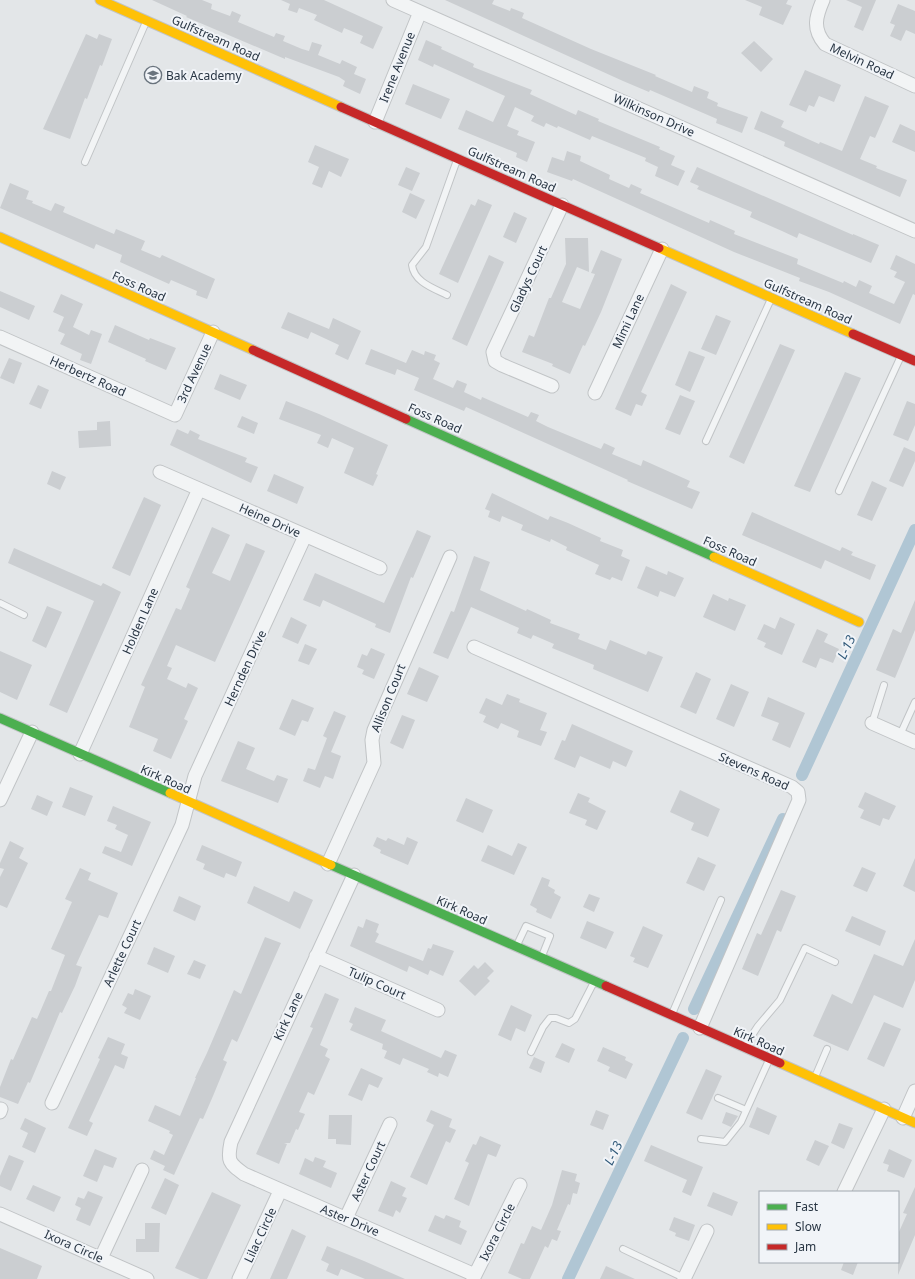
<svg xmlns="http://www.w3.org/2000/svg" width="915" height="1279" font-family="'Noto Sans',sans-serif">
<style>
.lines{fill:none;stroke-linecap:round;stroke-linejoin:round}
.canal{stroke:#b0c6d4;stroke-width:12}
.building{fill:#cbced1}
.lane-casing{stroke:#c1c4c6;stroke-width:8}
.street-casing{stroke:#c1c4c6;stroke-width:15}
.fast-casing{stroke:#c1c4c6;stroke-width:11}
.slow-casing{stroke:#c1c4c6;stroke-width:11}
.jam-casing{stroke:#c1c4c6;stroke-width:11}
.lane{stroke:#f2f4f5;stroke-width:6}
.street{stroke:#f2f4f5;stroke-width:13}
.fast{stroke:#4caf50;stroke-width:9}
.slow{stroke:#ffc107;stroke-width:9}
.jam{stroke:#c62828;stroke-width:9}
.labels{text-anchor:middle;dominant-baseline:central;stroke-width:4;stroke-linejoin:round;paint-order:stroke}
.street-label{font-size:12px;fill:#283543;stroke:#f1f4f8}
.poi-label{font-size:12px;fill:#283543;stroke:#f1f4f8;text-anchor:start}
.water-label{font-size:13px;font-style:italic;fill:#305979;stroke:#f1f4f8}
</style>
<rect width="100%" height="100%" fill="#e3e6e8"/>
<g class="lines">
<!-- canal -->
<path class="canal" d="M802 775 915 530
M694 1009 783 819
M568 1279 683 1038"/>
</g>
<!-- building -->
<path class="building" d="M152 0H202L212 4 211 9 230 16 232 11 241 15 238 22 274 37 276 33 285 36 283 41 302 49 309 51 312 42 322 45 318 55 340 64 342 60 357 67 354 74 366 79 360 94 343 86 345 81 339 77 285 57V59L186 17 187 16Z
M281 0H324L383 27 373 49 360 43 363 36 344 28 342 33 314 20 317 15 299 8 297 13 288 10 290 4Z
M445 0H494L492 4 510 11 511 8 524 13 522 18 591 49 656 75 655 76 692 92 694 86 709 92 707 98 718 103 717 106 748 117 742 133 716 123 717 119 650 90 649 92 623 81Z
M745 0H788L786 4 792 6 783 25 759 15 762 7Z
M846 0H876L863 31 854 27 862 7Z
M898 4 915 11V34L906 30 901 41 890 36 895 25 890 23Z
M86 34 97 39 99 34 112 39 102 66 100 65 87 99 85 98 70 139 43 129Z
M426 40 442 47 441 49 474 64 473 67 532 90 530 94 576 115 578 110 599 119 598 121 660 147 659 149 675 156 671 165 685 171 678 186 655 176 658 167 645 161 646 158 592 136 590 140 558 126 557 128 546 123 544 127 531 121 534 116 515 107 507 126 519 131 517 135 535 142 527 162 516 157 517 153 458 129 466 110 493 122 505 96 434 64 433 67 418 60Z
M754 41 773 59 761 72 741 53Z
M805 70 841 85 834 102 819 96 814 107 809 105 806 112 789 105Z
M413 84 450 99 441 119 405 104Z
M865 96 889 106 875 138 870 136 860 159 877 166 876 168 907 180 900 197 784 146 785 142 754 129 761 111 784 121 781 127 819 144 820 142 842 151Z
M900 124 915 131V152L892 142Z
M315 145 349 159 341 177 329 171 322 188 312 184 319 167 308 162Z
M567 151 581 156 580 161 610 175 609 179 629 188 631 184 642 189 640 193 709 223 710 220 735 231 734 234 798 259 797 264 843 283 844 281 856 287 859 280 872 286 869 293 894 304 905 282 894 277 897 272 890 269 896 255 915 264V295L913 294 900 324 829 292 799 281 800 278 734 252 573 179 572 181 547 172 552 157 564 161Z
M406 167 420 173 412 191 398 185Z
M697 167 853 235V234L879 245 871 263 799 233 797 238 782 231 750 217 752 212 697 189 699 186 690 182Z
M10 183 29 191 26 199 33 201 32 203 51 211 55 203 65 207 63 212 114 234 116 229 145 241 141 250 160 258 162 255 215 279 207 299 196 295 197 291 171 280 169 284 120 262 122 255 96 244 94 249 0 208Z
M410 193 425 200 416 219 402 212Z
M478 199 492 205 458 283 439 274 471 204 475 206Z
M514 212 527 218 516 243 503 237Z
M565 238H588L589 272 577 267 562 302 580 309 595 274 591 273 601 250 622 259 601 312 585 346 583 345 570 374 552 366 553 364 522 352 529 335 534 337 549 298H551L566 264Z
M489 255 504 262 467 346 452 339Z
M671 284 687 292 641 392 647 395 642 406 636 404 631 416 615 409Z
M0 291 35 306 29 320 0 307Z
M61 294 83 304 73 327 89 335 91 330 102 334 91 364 80 360 82 354 60 344 65 334 58 331 64 317 53 312Z
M288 312 329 329 333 318 361 331 348 360 335 354 339 345 311 332 308 339 281 328Z
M716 315 731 321 716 355 701 349Z
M115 325 149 340 150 338 176 348 166 370 145 361 146 359 108 342Z
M780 344 795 350 744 464 729 457Z
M371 349 406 363 412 350 424 355 425 351 436 355 434 360 440 363 433 379 453 388 457 380 467 384 464 392 481 400 482 397 528 417 531 412 539 415 536 421 548 427 601 449 604 443 615 448 612 454 641 466 643 460 690 481 687 487 700 492 692 509 627 481 628 480 466 407 464 411 414 390 419 378 397 369 395 375 365 364Z
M689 351 705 357 690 392 675 385Z
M9 358 22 363 14 384 0 378Z
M845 372 861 378 810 492 794 486Z
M220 374 247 385 240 400 214 389Z
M38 385 49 390 41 409 29 404Z
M680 395 695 401 680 435 665 429Z
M286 401 319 414 388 445 376 474 378 475 373 486 344 473 354 448 332 438 328 448 317 443 321 435 279 419Z
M907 401 915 404V425L908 441 893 435Z
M242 416 258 423 254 434 237 427Z
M110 421 111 446 79 448 78 431 97 430V422Z
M177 429 188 434 190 430 200 435 198 439 247 458 245 462 258 467 251 483 170 445Z
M904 447 915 452V461L903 487 889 481Z
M52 471 66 477 60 490 47 484Z
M274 474 304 487 297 504 267 491Z
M872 481 887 488 872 521 857 515Z
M492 493 548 520 550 516 568 523 601 538 600 541 623 550 621 556 630 560 622 581 612 577 610 580 595 574 599 565 566 550 567 547 551 539 550 542 521 530 523 525 502 516 500 522 488 517 490 511 485 509Z
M144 497 161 505 130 576 112 568Z
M752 512 840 551 842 547 853 552 851 555 876 565 870 580 825 560 821 569 742 535Z
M212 527 230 535 212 573 230 581 246 543 265 551 215 662 176 645 167 666 172 668 167 679 186 688 188 683 198 688 184 719 188 721 171 759 153 751 158 739 129 727 145 687 141 685 176 608 181 610 190 589 186 587Z
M417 530 431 536 413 578 411 577 390 633 375 627 376 624 323 600 320 607 303 600 315 573 384 603Z
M14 548 101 586 103 583 121 592 67 713 49 705 94 601 8 563Z
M474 556 490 562 480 590 526 611 527 609 551 620 550 623 580 634 578 639 606 650 610 640 646 655 648 651 663 657 648 692 593 669 594 665 552 648 554 644 533 635 531 639 517 633 519 628 471 607 448 659 433 653 451 611 454 612Z
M646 566 667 575 668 571 684 578 675 597 660 591 658 597 637 588Z
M713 594 728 601 729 598 746 605 735 631 703 617Z
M915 600V630L895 678 876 670 893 629 901 633Z
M47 606 62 612 46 648 32 641Z
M291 617 307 625 298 644 282 637Z
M780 617 795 624 782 655 764 647 766 643 757 639 764 624 775 629Z
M817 629 828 634 824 642 839 649 833 663 820 658 816 668 802 662Z
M305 644 317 649 309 665 298 661Z
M371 648 385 654 374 679 362 674 364 670 357 667 362 654 367 656Z
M0 651 32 665 17 700 0 692Z
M419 667 439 676 427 702 407 694Z
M696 672 711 679 696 714 680 707Z
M731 684 749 692 734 727 716 719Z
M507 694 520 699 519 702 547 713 540 730 547 732 541 746 517 737 519 731 501 723 498 729 483 722 486 716 479 713 486 698 502 705Z
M768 697 805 713 790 748 772 740 779 723 761 716Z
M292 699 314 708 308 722 302 720 295 736 279 729Z
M334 711 346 716 331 752 341 756 333 779 325 776 320 788 303 781 308 768 315 770 327 738 323 736Z
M402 715 415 720 403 749 390 743Z
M572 724 633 751 626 767 613 761 610 769 580 756 575 768 554 759 562 740 565 741Z
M238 741 255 748 246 769 274 781 277 775 288 779 278 803 221 781Z
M70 787 93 796 85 816 62 807Z
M680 790 720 809 708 837 691 830 694 823 670 812Z
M865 792 896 806 889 820 883 818 880 826 860 818 864 810 858 807Z
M578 793 590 798 588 802 606 811 597 830 585 825 587 820 569 813Z
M37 795 53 802 47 816 31 809Z
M466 798 493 810 483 833 456 821Z
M113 806 151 822 132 866 102 853 105 846 121 852 128 835 115 829 117 825 107 821Z
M377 837 386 841 388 838 404 845 407 837 418 842 408 865 380 853 381 850 373 846Z
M10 841 24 848 19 858 28 863 7 908 0 905V877L4 869 0 868V863Z
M518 843 527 847 514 875 481 861 488 845 512 856Z
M202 845 242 862 236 877 226 873 224 878 203 869 205 864 196 860Z
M698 857 716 865 704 891 686 883Z
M915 858V892L903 886Z
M862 867 876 873 867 892 853 886Z
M80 868 91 873 88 880 118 893 108 918 99 915 76 965 82 967 75 986 62 1013 60 1012 30 1083 28 1082 18 1104 0 1097V1087L11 1059 13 1060 32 1017 37 1019 49 991H51L65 955 51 949 72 902 65 899Z
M542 877 550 880 548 886 555 890 554 893 561 897 551 919 536 912 537 909 530 905Z
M254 886 289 902 294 891 313 900 300 929 247 903Z
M781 890 796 896 781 932 777 930 758 976 742 969 757 933 761 935Z
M589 894 600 898 594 912 583 907Z
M179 896 201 906 195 921 173 911Z
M852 916 886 931 880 946 845 931Z
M366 919 379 924 376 932 379 934 375 942 423 961 428 948 431 949 433 944 454 951 443 976 430 970 428 975 409 966 407 972 350 946 358 926 363 928Z
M587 921 614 932 606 949 580 938Z
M643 926 663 935 648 968 633 962 635 958 630 956Z
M265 937 281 943 237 1042 232 1039 223 1060 227 1062 213 1096 203 1119 200 1118 174 1175 163 1170 165 1166 150 1159 154 1150 164 1155 173 1135 169 1133 170 1131 148 1121 155 1105 180 1116 196 1078H195L207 1053 234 990 241 994Z
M915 939V980L903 1008 874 995 848 1051 813 1036 832 994 852 1004 874 954 903 966Z
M154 947 175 956 168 973 147 964Z
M194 960 206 965 200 979 187 974Z
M485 962 494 971 487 978 490 981 475 996 459 981 474 965 478 969Z
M135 989 151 996 140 1020 124 1013 127 1008 122 1005 128 993 133 995Z
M325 993 339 999 320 1045 328 1049 325 1056 330 1059 314 1095 308 1092 299 1112 305 1114 298 1130 296 1129 290 1143H284L287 1144 279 1164 256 1154 313 1028 310 1027Z
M511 1005 532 1015 525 1032 516 1028 511 1041 498 1035Z
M355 1007 386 1020 381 1031 441 1058 445 1050 457 1055 448 1077 439 1073 438 1077 427 1072 429 1069 403 1058 400 1065 384 1058 387 1051 382 1049 383 1044 350 1030 353 1024 349 1022Z
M884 1022 901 1029 884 1067 867 1059Z
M108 1037 125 1044 121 1054 128 1057 124 1069 115 1065 89 1121 93 1123 87 1136 68 1128 100 1059 98 1058Z
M562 1043 575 1049 569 1063 555 1057Z
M603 1047 626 1057 625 1060 633 1064 626 1079 608 1071 610 1067 597 1061Z
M534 1057 545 1062 541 1073 529 1068Z
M361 1068 383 1078 378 1088 369 1084 362 1101 348 1095Z
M706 1069 722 1076 702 1120 686 1113Z
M757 1107 777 1116 769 1135 749 1127Z
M431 1110 452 1119 449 1127 456 1130 450 1143 446 1141 427 1185 410 1177 434 1125 426 1121Z
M596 1110 609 1115 603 1130 590 1125Z
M726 1112 738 1116 731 1127 722 1123Z
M329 1115H352L351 1145 336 1144V1139H328Z
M25 1118 46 1128 35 1153 22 1147 28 1133 20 1129Z
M839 1123 853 1128 844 1149 831 1143Z
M480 1136 501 1145 496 1157 488 1154 469 1206 454 1199 469 1163 465 1161 473 1144 476 1145Z
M815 1140 829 1146 819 1166 806 1160Z
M651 1145 703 1167 691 1196 682 1192 687 1180 644 1161Z
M95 1149 117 1158 113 1168 104 1165 97 1182 83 1176Z
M889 1149 912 1160 904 1178 887 1171 889 1165 883 1163Z
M9 1155 24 1161 11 1191 0 1186V1176Z
M315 1157 326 1161 323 1167 337 1173 331 1188 299 1174 305 1158 313 1162Z
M562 1170 577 1174 575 1181 580 1183 577 1194 573 1193 570 1205 568 1204 557 1230 561 1231 557 1241 552 1239 548 1248 545 1246 530 1279H522L508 1273 521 1243 524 1244 532 1226 541 1230 552 1205Z
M165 1178 179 1185 166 1215 151 1208Z
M391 1181 406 1188 402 1196 407 1198 400 1213 396 1210 393 1217 378 1211Z
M33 1185 61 1197 54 1212 26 1199Z
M915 1187V1235L898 1275V1234L907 1214 903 1213Z
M88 1191 103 1197 90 1226 76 1220 81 1208 75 1205 78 1197 84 1199Z
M212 1192 241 1205 207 1279H200L175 1268Z
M713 1192 738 1202 732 1216 707 1206Z
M435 1215 444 1219 446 1215 461 1221 459 1227 467 1231 461 1245 428 1231Z
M674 1217 695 1225 689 1241 675 1236 676 1233 669 1230Z
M145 1223H160L159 1252H136V1239H145Z
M292 1229 306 1236 287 1279H270Z
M327 1246 364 1261 405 1279H365L341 1269 338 1276 326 1271 329 1264 321 1260Z
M0 1248 42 1266 37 1279H0Z
M844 1262H858L853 1275 841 1270Z
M606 1266 635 1279H600Z"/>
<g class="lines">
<defs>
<path id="lane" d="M85 162 146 22
M447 295C433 288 414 282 412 265L426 247 457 160
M706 441 771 299
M839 491 901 356
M0 603 24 615
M872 723 884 685
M900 735 915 702
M517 945 526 926 550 936 542 956
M672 1014 721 900
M745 1046 758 1026 780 1000 805 948 835 962
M531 1052 543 1027 550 1018H556L569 1023 575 1019 594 982
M815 1077 827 1049
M718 1098 746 1110
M701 1139 725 1142 741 1122 769 1060
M623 1249 684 1278"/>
<path id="street" d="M393 0 915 231
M823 0C816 16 812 29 825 44L915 86
M375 122 420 12
M0 337 175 415 213 332
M552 386 502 365 495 361 493 352 562 205
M595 393 662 249
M160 472 380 568
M474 647 792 787 798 792 799 800 700 1028
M872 723 915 742
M80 754 199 489
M0 800 32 732
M328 864 374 763 372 740 374 730 450 557
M354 875 231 1142C227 1161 229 1163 244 1174L475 1275
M316 956 438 1010
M52 1103 182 825 195 776 305 536
M0 1112 1 1109
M903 1118 915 1091
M844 1192 884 1109
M0 1214 147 1279
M346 1218 390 1124
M101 1258 142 1170
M239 1279 280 1191
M473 1279 520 1185
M684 1279 707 1231"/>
<path id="fast" d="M406 419 714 557
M0 718 170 793
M331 865 606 986"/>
<path id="slow" d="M100 0 341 107
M0 237 253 350
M659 248 853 334
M714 557 859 622
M170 793 331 865
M780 1063 915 1123"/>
<path id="jam" d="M341 107 659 248
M853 334 915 361
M253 350 406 419
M606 986 780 1063"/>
</defs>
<!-- lane casing -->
<use href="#lane" class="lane-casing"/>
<!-- street casing -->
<use href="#street" class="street-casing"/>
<!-- fast casing -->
<use href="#fast" class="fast-casing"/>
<!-- slow casing -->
<use href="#slow" class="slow-casing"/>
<!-- jam casing -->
<use href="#jam" class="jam-casing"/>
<!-- lane -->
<use href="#lane" class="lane"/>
<!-- street -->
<use href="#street" class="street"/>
<!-- fast -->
<use href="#fast" class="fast"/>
<!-- slow -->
<use href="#slow" class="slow"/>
<!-- jam -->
<use href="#jam" class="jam"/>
</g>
<!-- icons -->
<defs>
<symbol id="school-ring" viewBox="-11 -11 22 22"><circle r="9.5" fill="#f1f4f8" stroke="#69737d" stroke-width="1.5"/><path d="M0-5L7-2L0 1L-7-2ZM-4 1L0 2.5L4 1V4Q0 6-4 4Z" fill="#69737d"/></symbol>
</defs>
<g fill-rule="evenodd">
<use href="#school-ring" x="143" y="65" width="20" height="20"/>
</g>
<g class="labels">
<!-- street labels -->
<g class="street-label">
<text transform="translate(216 38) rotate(24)">Gulfstream Road</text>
<text transform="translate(862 61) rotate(25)">Melvin Road</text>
<text transform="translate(397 67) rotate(-68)">Irene Avenue</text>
<text transform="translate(654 115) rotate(24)">Wilkinson Drive</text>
<text transform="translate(512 169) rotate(24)">Gulfstream Road</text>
<text transform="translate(528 279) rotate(-65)">Gladys Court</text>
<text transform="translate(139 286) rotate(24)">Foss Road</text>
<text transform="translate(808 301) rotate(24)">Gulfstream Road</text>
<text transform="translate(628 321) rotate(-65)">Mimi Lane</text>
<text transform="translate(194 373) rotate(-65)">3rd Avenue</text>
<text transform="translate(88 376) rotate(24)">Herbertz Road</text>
<text transform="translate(435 418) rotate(24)">Foss Road</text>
<text transform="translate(270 520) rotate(24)">Heine Drive</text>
<text transform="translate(730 551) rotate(24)">Foss Road</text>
<text transform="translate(140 621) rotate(-66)">Holden Lane</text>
<text transform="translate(245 668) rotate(-65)">Hernden Drive</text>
<text transform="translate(388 698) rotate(-68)">Allison Court</text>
<text transform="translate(754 771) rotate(24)">Stevens Road</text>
<text transform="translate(166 779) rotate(24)">Kirk Road</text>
<text transform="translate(462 910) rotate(24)">Kirk Road</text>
<text transform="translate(122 953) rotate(-65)">Arlette Court</text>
<text transform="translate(377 983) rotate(24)">Tulip Court</text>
<text transform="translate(288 1016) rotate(-65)">Kirk Lane</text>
<text transform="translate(759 1041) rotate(24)">Kirk Road</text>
<text transform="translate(368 1171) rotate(-65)">Aster Court</text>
<text transform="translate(350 1220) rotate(23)">Aster Drive</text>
<text transform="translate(497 1232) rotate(-63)">Ixora Circle</text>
<text transform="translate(260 1235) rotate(-65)">Lilac Circle</text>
<text transform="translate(74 1246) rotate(24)">Ixora Circle</text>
</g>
<!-- poi labels -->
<g class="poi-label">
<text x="166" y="75">Bak Academy</text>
</g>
<!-- water labels -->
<g class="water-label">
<text transform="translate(846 647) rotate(-65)">L-13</text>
<text transform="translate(613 1153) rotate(-64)">L-13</text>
</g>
</g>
<!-- legend -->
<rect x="759" y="1191" width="140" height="72" fill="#f1f4f8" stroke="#a1a8b0"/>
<rect x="767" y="1204" width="20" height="6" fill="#4caf50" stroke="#a1a8b0"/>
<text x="795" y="1211" font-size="12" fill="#283543">Fast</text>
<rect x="767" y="1224" width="20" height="6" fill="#ffc107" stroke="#a1a8b0"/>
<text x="795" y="1231" font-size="12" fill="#283543">Slow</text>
<rect x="767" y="1244" width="20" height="6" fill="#c62828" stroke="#a1a8b0"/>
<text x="795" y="1251" font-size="12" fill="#283543">Jam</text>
</svg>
